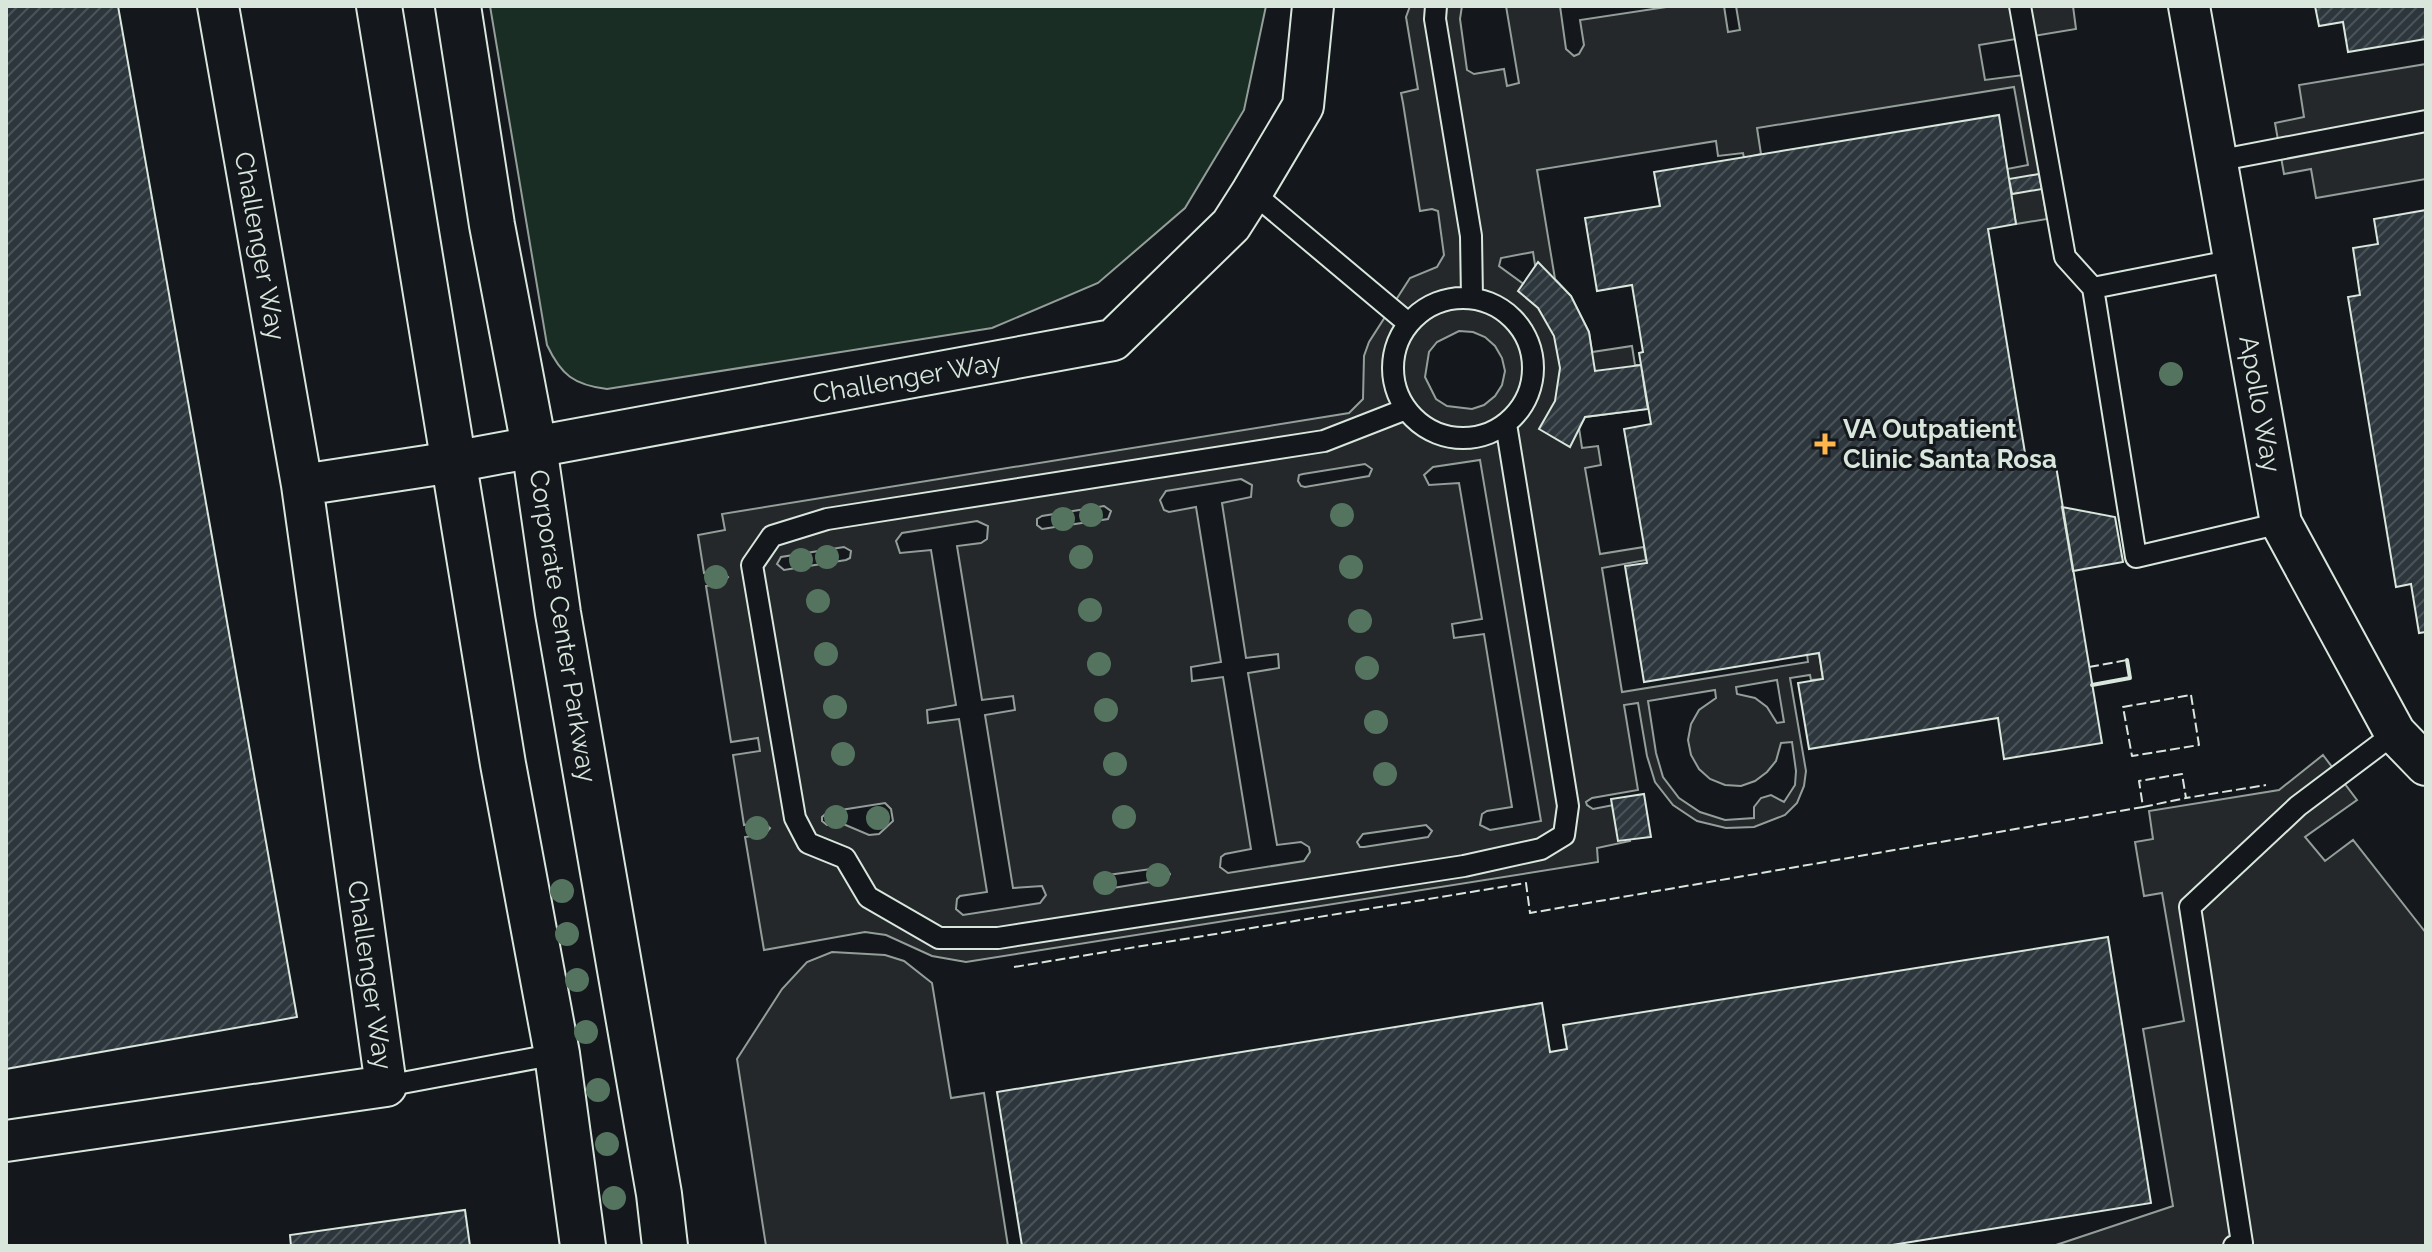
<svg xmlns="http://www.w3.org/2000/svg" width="2432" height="1252" font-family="Raleway,sans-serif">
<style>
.green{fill:#1a2d24;stroke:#939e99;stroke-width:2}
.parking{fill:#24282b;stroke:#939e99;stroke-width:2;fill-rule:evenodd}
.building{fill:url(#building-hatch);stroke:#d8e6dc;stroke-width:2}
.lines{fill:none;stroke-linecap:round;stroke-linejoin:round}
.lane-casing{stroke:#d8e6dc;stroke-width:24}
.street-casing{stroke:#d8e6dc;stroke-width:44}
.secondary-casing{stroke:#d8e6dc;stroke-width:48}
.lane{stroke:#14181c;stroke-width:20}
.street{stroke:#14181c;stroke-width:40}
.secondary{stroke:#14181c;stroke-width:44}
.fence{stroke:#d8e6dc;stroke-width:2;stroke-dasharray:10 4;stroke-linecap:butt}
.wall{stroke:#d8e6dc;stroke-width:4}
.tree{fill:#55745f}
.poi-dot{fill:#ffb74d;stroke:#14181c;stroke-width:3}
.labels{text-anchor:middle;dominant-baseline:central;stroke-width:6;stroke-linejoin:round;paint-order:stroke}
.street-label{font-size:26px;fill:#d8e6dc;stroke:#14181c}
.poi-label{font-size:26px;font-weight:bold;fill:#d8e6dc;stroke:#14181c;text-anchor:start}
</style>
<defs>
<pattern id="building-hatch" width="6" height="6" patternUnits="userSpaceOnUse" patternTransform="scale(2)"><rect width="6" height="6" fill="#2c363c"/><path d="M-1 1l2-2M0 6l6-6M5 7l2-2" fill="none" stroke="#4a5358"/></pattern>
</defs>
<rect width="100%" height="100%" fill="#14181c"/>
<!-- green -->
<path class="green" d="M490 6H1266L1244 110 1185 208 1098 283 992 328 607 389C574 385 561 375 547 345Z"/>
<!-- parking -->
<path class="parking" d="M1410 6H1462L1460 19 1467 70 1474 74 1504 69 1507 86 1519 83 1506 6H1560L1566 49 1574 56 1579 54 1584 45 1580 20 1673 6H1724L1728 32 1740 30 1736 6H2073L2076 29 1979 45 1985 80 2023 75 2047 219 2016 224 2007 169 2028 165 2014 87 1757 128 1761 154 1744 158 1743 153 1718 156 1716 141 1537 170 1555 279 1571 296 1589 332 1592 352 1632 346 1635 365H1641L1648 409 1585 417 1579 428 1582 448 1598 446 1601 465 1585 468 1600 554 1644 547 1646 560 1602 568 1622 692 1808 662 1807 654 1819 653 1823 679 1811 680 1810 675 1790 678 1806 771 1804 786 1797 803 1785 815 1754 827 1726 828 1697 821 1673 805 1655 782 1647 756 1638 703 1624 705 1638 790 1592 798 1586 802 1587 805 1593 809 1624 803 1630 841 1597 848 1598 862 966 962 932 956 886 935 865 932 764 950 745 837 765 834 770 828 763 822 744 825 733 755 760 751 758 738 731 742 706 586 723 583 728 577 721 570 704 573 698 535 725 530 722 514 1349 413 1363 399 1364 356 1369 342 1410 278 1437 267 1444 255 1438 211 1432 209 1420 211 1403 103 1401 93 1418 89 1406 17ZM1533 252 1540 296 1499 266 1501 258ZM1459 331 1473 332 1485 337 1495 346 1502 358 1505 371 1502 385 1495 396 1484 405 1472 409 1447 406 1436 399 1425 377 1429 352 1437 342ZM1480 460 1541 821 1490 830 1480 825 1482 814 1487 811 1512 807 1484 634 1454 638 1452 624 1482 619 1459 483 1429 485 1424 475 1433 467ZM1365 464 1372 469 1369 476 1305 487 1301 486 1298 481 1299 475 1303 474ZM1241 479 1252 485 1251 497 1222 503 1246 658 1278 654 1279 668 1248 673 1277 845 1301 842 1309 847 1310 852 1304 861 1228 873 1220 867 1221 857 1225 854 1251 849 1223 677 1192 681 1191 667 1221 662 1196 507 1169 512 1164 510 1160 500 1166 491ZM1104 506 1111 511 1108 519 1042 529 1037 525V519L1042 516ZM977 521 988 526 987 539 981 543 957 546 982 700 1013 696 1015 710 985 715 1013 888 1042 886 1046 895 1040 903 963 915 956 909 957 899 960 896 987 892 959 719 928 723 927 710 956 705 931 550 900 553 896 541 902 533ZM844 547 851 551 850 558 846 560 784 570 777 564 781 557ZM1777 680 1784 722 1777 723 1767 707 1755 698 1737 694 1736 687ZM1715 690 1716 698 1699 710 1691 724 1688 740 1691 755 1699 769 1710 779 1725 785 1741 786 1755 781 1767 772 1776 761 1781 743 1792 742 1796 771 1795 785 1784 802 1771 795 1761 798 1754 807V818L1725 820 1700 812 1679 798 1663 777 1656 753 1648 701ZM885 803 891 809 893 821 879 834 869 835 841 823 827 825 822 821V817L828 812ZM1426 825 1432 831 1428 837 1364 847H1360L1357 842 1363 834ZM1165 867 1170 874 1167 879 1101 890 1096 882 1101 876Z
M2426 64V179L2316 198 2311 169 2284 174 2275 123 2304 117 2299 85Z
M2323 755 2357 800 2305 837 2325 861 2353 840 2426 933V1246H2053L2173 1206 2143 1029 2184 1021 2162 893 2144 896 2135 842 2153 839 2149 811 2279 790Z
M832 952 885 955 904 961 932 983 951 1098 984 1093 1008 1246H766L737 1059 782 989 807 962Z"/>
<!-- building -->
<path class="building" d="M6 6H118L297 1017 6 1069Z
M2315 6H2426V39L2348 52 2343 22 2319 26Z
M1999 115 2016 224 1988 229 2027 465 2055 460 2102 743 2004 759 1998 718 1809 749 1798 683 1823 679 1819 653 1644 682 1625 566 1647 563 1624 429 1651 424 1639 353 1643 352 1632 285 1597 291 1585 218 1660 206 1654 172Z
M2039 174 2042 189 2012 194 2009 179Z
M2426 210V632L2419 633 2411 584 2396 587 2348 297 2360 295 2353 248 2378 244 2374 219Z
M1538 262 1571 296 1589 332 1595 371 1641 365 1645 391 1648 409 1585 417 1570 447 1539 429 1555 401 1560 368 1554 336 1538 308 1518 291Z
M2062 507 2115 517 2123 562 2073 571Z
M1644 794 1651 837 1618 841 1611 799Z
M2108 937 2151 1203 1886 1246H1022L997 1092 1542 1003 1550 1052 1567 1049 1563 1025Z
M465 1210 470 1246H291L290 1235Z"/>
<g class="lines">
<defs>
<path id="lane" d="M1436 6 1435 19 1471 236 1472 298
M2020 6 2065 257 2093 288 2136 557 2281 523
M2216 161 2426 121
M1252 192 1408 323
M2093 288 2235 260
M1393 368a70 70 0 1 1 140 0a70 70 0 1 1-140 0Z
M1406 409 1324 441 827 519 772 536 752 565 795 818 808 843 845 858 868 897 939 938H998L1464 866 1541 849 1564 835 1568 806 1506 424
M386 1086 557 1054
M2234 1246 2242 1243 2190 907 2298 806 2395 733"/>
<path id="street" d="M2189 6 2281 523 2395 733 2426 765
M302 485 453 462 1113 340 1231 225 1252 192 1303 106 1313 6
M6 1141 386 1086 302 485 218 6"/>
<path id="secondary" d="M379 6 503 764 557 1054 583 1246
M458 6 492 225 534 446 558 613 659 1194 665 1246"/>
</defs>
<!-- lane casing -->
<use href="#lane" class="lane-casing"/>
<!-- street casing -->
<use href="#street" class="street-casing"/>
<!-- secondary casing -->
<use href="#secondary" class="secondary-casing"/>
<!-- lane -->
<use href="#lane" class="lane"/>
<!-- street -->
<use href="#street" class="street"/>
<!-- secondary -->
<use href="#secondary" class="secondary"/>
<!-- fence -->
<path class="fence" d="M2089 667 2127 660
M2191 695 2199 745 2132 756 2123 707Z
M2143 807 2186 798
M1014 967 1526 883 1530 913 2143 807 2139 781 2182 774 2186 798 2266 785"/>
<!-- wall -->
<path class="wall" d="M2092 685 2130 678 2127 660"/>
</g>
<!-- trees -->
<g class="tree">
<circle cx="2171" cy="374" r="12"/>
<circle cx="1091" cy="515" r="12"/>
<circle cx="1342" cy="515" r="12"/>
<circle cx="1063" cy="519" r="12"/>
<circle cx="827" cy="557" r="12"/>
<circle cx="1081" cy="557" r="12"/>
<circle cx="801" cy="560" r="12"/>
<circle cx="1351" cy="567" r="12"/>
<circle cx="716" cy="577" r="12"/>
<circle cx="818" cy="601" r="12"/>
<circle cx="1090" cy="610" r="12"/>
<circle cx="1360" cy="621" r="12"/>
<circle cx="826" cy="654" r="12"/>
<circle cx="1099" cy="664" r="12"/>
<circle cx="1367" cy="668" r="12"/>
<circle cx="835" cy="707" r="12"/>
<circle cx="1106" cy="710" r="12"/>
<circle cx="1376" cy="722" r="12"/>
<circle cx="843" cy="754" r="12"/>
<circle cx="1115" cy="764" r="12"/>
<circle cx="1385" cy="774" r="12"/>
<circle cx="836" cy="817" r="12"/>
<circle cx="1124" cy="817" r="12"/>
<circle cx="878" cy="818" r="12"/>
<circle cx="757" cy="828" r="12"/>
<circle cx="1158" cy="875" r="12"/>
<circle cx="1105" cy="883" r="12"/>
<circle cx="562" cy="891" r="12"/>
<circle cx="567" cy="934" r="12"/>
<circle cx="577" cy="980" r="12"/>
<circle cx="586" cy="1032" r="12"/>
<circle cx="598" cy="1090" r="12"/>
<circle cx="607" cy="1144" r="12"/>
<circle cx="614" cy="1198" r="12"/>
</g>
<!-- markers -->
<path class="poi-dot" d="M1821 432h8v8h8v8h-8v8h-8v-8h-8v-8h8z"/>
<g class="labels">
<!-- street labels -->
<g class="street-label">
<text transform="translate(260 246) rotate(80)">Challenger Way</text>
<text transform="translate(907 378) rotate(-10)">Challenger Way</text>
<text transform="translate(2260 404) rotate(80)">Apollo Way</text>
<text transform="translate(563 626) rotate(81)">Corporate Center Parkway</text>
<text transform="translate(370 975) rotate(82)">Challenger Way</text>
</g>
<!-- poi labels -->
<g class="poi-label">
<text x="1843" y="429">VA Outpatient<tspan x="1843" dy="30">Clinic Santa Rosa</tspan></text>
</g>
</g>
<!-- border -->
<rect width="2432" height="1252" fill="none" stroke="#d8e6dc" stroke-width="16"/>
</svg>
